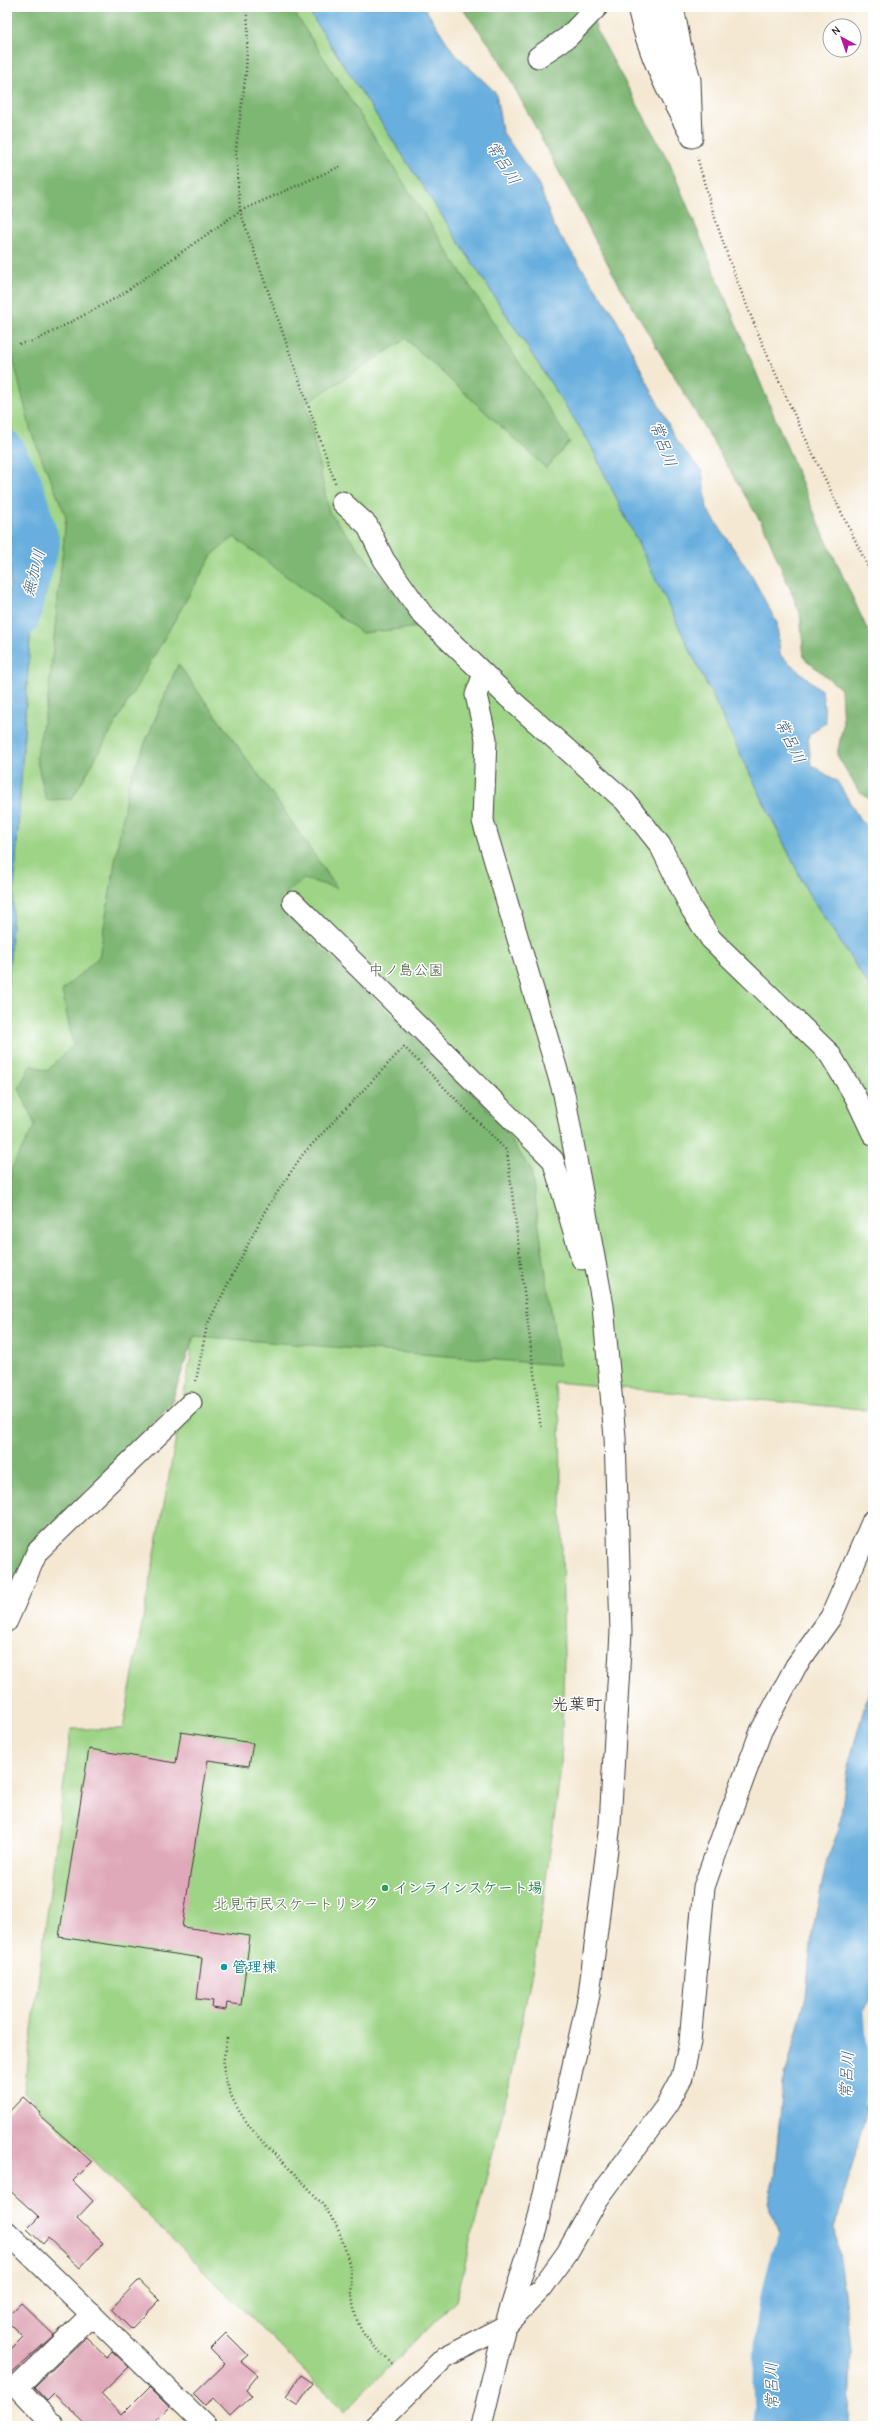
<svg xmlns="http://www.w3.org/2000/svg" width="880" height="2433" font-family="'Comic Neue','Klee One',sans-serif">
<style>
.green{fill:#9ed486;stroke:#5d7851}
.forest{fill:#7eb673;stroke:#4d6948}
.water{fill:#68aede;stroke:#42657d}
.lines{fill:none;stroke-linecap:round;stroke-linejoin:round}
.river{stroke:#68aede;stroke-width:34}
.building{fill:#e0a9ba}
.minor-casing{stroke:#3c3b37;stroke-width:23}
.path{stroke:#3c3b37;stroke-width:2.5;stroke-dasharray:1 3;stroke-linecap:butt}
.minor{stroke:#fff;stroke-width:21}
.leisure-dot{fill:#2e9e5b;stroke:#fff;stroke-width:1.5}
.culture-dot{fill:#0f9aa8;stroke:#fff;stroke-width:1.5}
.labels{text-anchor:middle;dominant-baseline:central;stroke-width:3;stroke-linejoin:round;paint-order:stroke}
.park-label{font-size:15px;fill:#4a5c41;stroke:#fff}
.leisure-label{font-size:15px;font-weight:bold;fill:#27864d;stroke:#fff;text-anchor:start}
.culture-label{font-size:15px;font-weight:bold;fill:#0d838f;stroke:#fff;text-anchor:start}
.water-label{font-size:16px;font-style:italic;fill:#3e5e73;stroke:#fff}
.quarter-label{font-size:17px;fill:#1c1c1c;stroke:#fff}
</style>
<rect width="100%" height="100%" fill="#fff"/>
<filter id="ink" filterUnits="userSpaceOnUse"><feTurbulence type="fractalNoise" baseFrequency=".025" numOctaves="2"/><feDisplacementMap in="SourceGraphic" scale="8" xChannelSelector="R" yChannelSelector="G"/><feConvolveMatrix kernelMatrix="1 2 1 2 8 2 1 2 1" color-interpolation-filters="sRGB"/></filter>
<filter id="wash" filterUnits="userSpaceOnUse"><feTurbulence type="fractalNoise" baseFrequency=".012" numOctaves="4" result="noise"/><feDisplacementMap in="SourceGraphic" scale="16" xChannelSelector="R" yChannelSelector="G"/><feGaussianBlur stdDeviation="0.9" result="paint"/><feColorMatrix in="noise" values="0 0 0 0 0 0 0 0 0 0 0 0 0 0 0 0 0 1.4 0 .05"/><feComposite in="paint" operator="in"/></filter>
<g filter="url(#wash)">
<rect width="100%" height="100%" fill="#f4e8d2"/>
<!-- green -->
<path class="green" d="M7 7H306L589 442 807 891 873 992V1410L554 1382 560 1421 562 1555 564 1658 561 1767 537 1948 507 2094 456 2301 345 2411 24 2092 71 1729H123L192 1350 7 1334V1002L35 558 7 421Z"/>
<!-- forest -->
<path class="forest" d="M7 7H291L570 442 546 468 406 339 306 403 329 512 421 627 362 633 234 537 212 555 72 799 46 800 36 757 48 699 66 517 31 432 7 333Z
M461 7H588L599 35 670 164 818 522 873 642V802L858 790 837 755 843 725 841 689 804 658 800 613 765 529 617 281 496 53Z
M178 664 271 792 337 888 304 879 278 900 294 922 494 1115 531 1170 559 1365 194 1336 171 1404 31 1548 7 1604V1368L10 1317 7 1237 11 1169 35 1125 19 1088 31 1064 47 1071 73 1045 62 991 99 957 128 784Z"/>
<!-- water -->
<path class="water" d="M306 7H424L454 53 496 93 502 131 539 185 554 227 614 315 677 442 702 471 707 509 750 573 777 623 780 655 822 691 826 722 808 736 811 765 837 781 859 818 873 836V992L807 891 589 442Z
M7 421 35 558 7 1002V599L10 585V509L7 505Z
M873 1676V1992L841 2054 867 2110 835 2228 845 2293 851 2350 849 2423 848 2426H776L778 2420 763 2374 778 2335 783 2244 768 2202 774 2177 783 2084 806 1997 812 1934 827 1859 839 1829 847 1770Z"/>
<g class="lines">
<!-- river -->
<path class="river" d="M7 448 25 482 43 543 22 620
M842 2118C858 2080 848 2033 846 1992
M772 2426C768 2361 771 2294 796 2234"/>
</g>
<g id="blocks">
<!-- building -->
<path class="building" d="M181 1732 253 1743 249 1766 208 1760 182 1927 250 1936 241 2005 227 2003 226 2010 212 2008 213 2001 197 1999 202 1958 59 1937 89 1749 176 1763Z
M23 2097 41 2113 39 2115 92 2162 73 2181 93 2201 77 2218 103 2243 80 2268 48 2238 43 2244 27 2229 39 2217 7 2188V2114Z
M139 2280 160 2300 131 2329 111 2309Z
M21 2303 54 2335 7 2377V2353L23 2337 7 2321V2317Z
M226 2333 248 2355 241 2361 258 2375 246 2390 251 2396 230 2416 213 2398 205 2405 194 2394 225 2364 210 2349Z
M86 2337 107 2357 112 2351 129 2367 101 2394 121 2415 149 2387 169 2407 150 2426H88L54 2394 47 2401 34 2387Z
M301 2375 313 2383 298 2405 286 2397Z"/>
</g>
</g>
<g filter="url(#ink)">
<use href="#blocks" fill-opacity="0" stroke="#3c3b37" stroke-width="1"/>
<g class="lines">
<defs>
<path id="minor" d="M638 7C648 54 669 95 692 137L690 80 680 43 673 7
M658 7 676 84
M538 57 568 37 597 7
M342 502 367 525 384 560 422 614 509 698 625 801 660 845 692 910 711 939 829 1053 855 1096 873 1134
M293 902 553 1160 582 1259
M7 1621 37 1552 191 1403
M7 2232 206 2426
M54 2426 17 2387 92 2314
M375 2426 445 2357 505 2326 541 2289 567 2253 597 2200 667 2105 682 2077 690 2042 704 1887 717 1850 761 1731 796 1666 831 1617 873 1520
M481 2426 505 2326 536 2229 589 1995 610 1824 621 1632 615 1437 603 1306 564 1094 483 821 486 739 476 695 484 674"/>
</defs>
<!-- minor casing -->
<use href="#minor" class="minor-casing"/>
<!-- path -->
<path class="path" d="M246 7 248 26 246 72 236 149 240 211 336 485
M697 156C735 304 807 441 873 577
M19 344 37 340 118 297 240 211 341 166
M196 1381 207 1325 265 1211 303 1154 404 1047 507 1151 541 1430
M227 2038C226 2048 222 2061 224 2071 236 2138 303 2168 335 2223 341 2235 348 2256 350 2269 352 2289 351 2306 359 2325 365 2340 381 2352 392 2364"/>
<!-- minor -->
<use href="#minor" class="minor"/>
</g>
</g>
<!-- markers -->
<circle class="leisure-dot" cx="385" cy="1888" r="4"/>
<circle class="culture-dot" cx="224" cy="1967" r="4"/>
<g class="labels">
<!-- park labels -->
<g class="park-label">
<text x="406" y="970">中ノ島公園</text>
<text x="296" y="1904">北見市民スケートリンク</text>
</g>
<!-- leisure labels -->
<g class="leisure-label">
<text x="393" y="1888">インラインスケート場</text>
</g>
<!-- culture labels -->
<g class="culture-label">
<text x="232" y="1967">管理棟</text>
</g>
<!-- water labels -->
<g class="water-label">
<text transform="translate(503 163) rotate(58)">常呂川</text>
<text transform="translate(663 444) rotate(70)">常呂川</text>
<text transform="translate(34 573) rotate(-75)">無加川</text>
<text transform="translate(790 741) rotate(64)">常呂川</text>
<text transform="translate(847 2075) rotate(-87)">常呂川</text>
<text transform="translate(772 2386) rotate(-91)">常呂川</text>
</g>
<!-- quarter labels -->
<g class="quarter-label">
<text x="577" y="1704">光葉町</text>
</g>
</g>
<!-- margin -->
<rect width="880" height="2433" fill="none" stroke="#fff" stroke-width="24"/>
<!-- north arrow -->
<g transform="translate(842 38) rotate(320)"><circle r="19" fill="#ffffff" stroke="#a4a4a4"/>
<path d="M0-3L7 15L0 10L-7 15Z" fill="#b5179e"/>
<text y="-6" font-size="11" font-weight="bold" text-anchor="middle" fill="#1c1c1c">N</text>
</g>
</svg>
